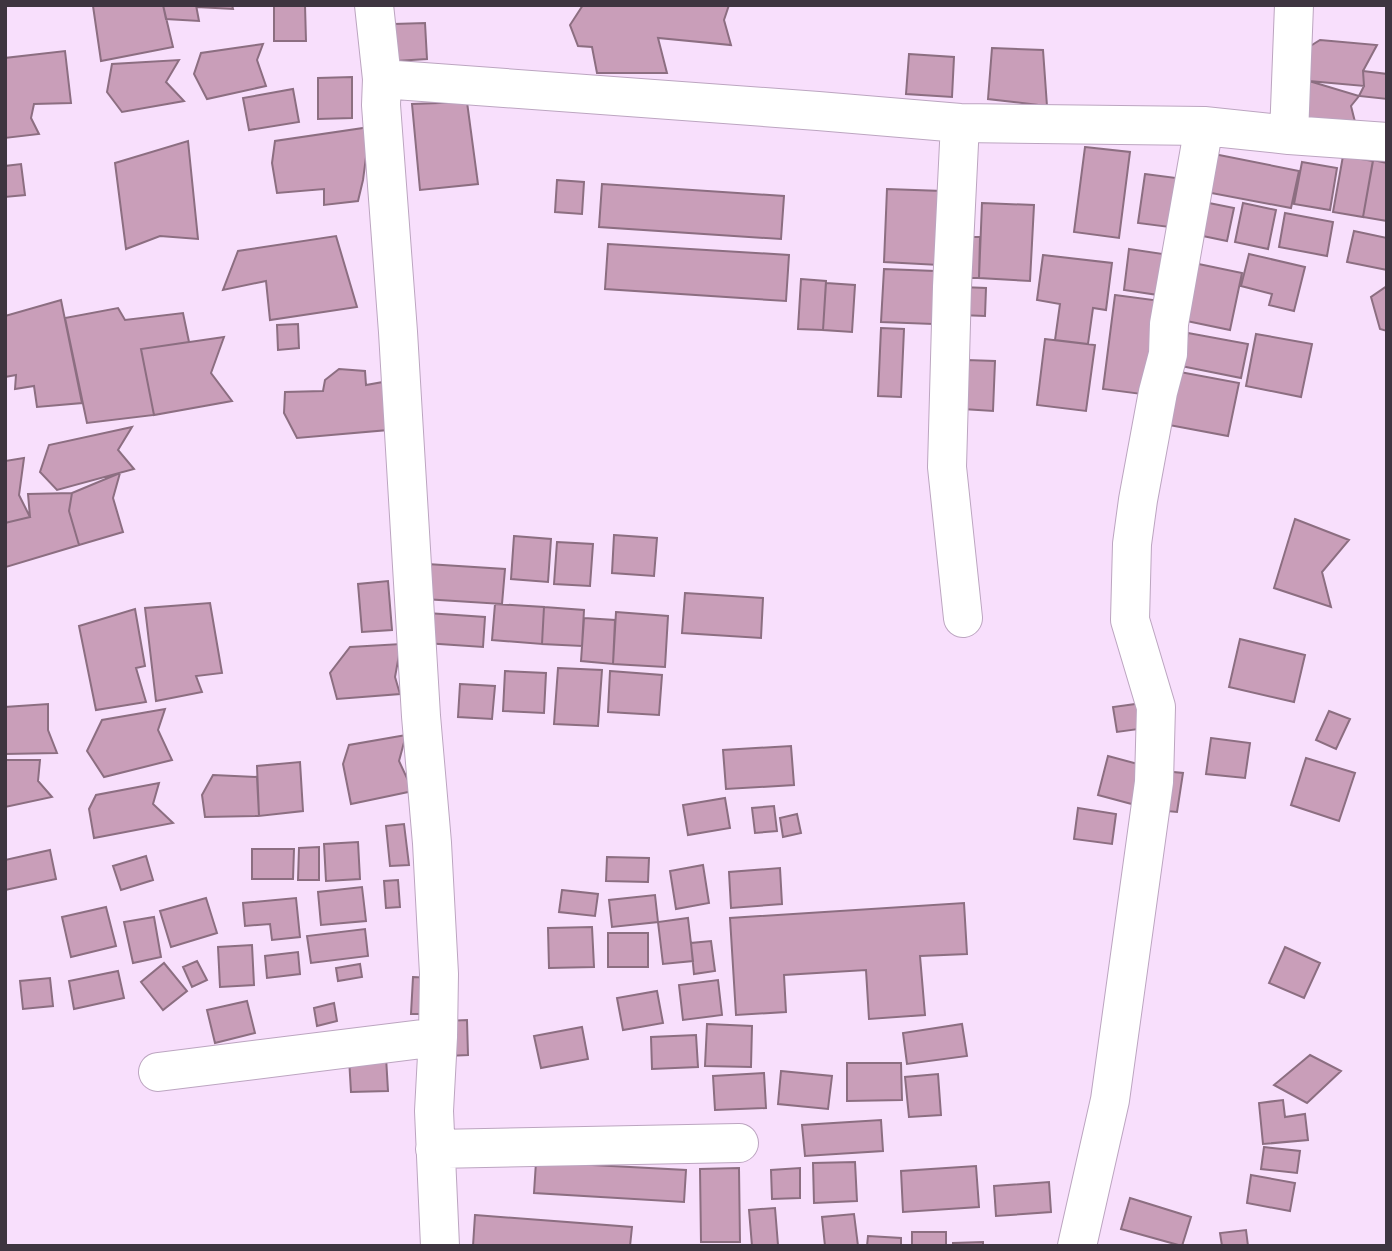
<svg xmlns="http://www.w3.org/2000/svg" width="1392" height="1251" font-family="Roboto,sans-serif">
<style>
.building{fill:#c99eb9;stroke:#8c6e81;stroke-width:2}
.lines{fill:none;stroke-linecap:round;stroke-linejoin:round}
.street-casing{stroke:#bca5c0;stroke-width:40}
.street{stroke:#fff;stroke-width:38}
</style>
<rect width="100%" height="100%" fill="#f8dffc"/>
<!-- building -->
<path class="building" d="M163 5 173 47 101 61 93 6Z
M163 5H196L199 21 166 19Z
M196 5H232L233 9 197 7Z
M274 5H305L306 41H274Z
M583 5H729L724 20 731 45 658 38 667 73H597L592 47 578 46 570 25Z
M425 23 427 59 396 61 394 24Z
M1320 40 1377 45 1363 71 1364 86 1309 81 1293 57Z
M263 44 257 60 266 86 207 99 194 74 201 53Z
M992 48 1043 50 1047 106 988 99Z
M65 51 71 103 34 104 31 118 39 134 5 138V58Z
M909 54 954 57 952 97 906 94Z
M179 60 166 82 184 101 122 112 107 92 112 64Z
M1363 71 1387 74V99L1359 96 1364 86Z
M352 77V118L318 119V78Z
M1309 81 1359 96 1351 106 1356 126 1308 123Z
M293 89 299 122 249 130 243 98Z
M467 102 478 184 420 190 412 104Z
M370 127 363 180 358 201 324 205V189L277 193 272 163 275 141Z
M188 141 198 239 160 236 126 249 115 163Z
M1085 147 1130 152 1119 238 1074 232Z
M1214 154 1299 171 1291 208 1206 192Z
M1343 156 1373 161 1363 217 1333 212Z
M1373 160 1387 163V221L1363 217Z
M1302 162 1337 168 1330 210 1294 204Z
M21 164 25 195 5 197V166Z
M1145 174 1184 179 1177 228 1138 223Z
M557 180 584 182 582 214 555 212Z
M602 184 784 196 781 239 599 227Z
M887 189 942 191 939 265 884 262Z
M1199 201 1234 208 1227 241 1193 234Z
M982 203 1034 205 1030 281 979 278Z
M1243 203 1276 210 1268 249 1235 242Z
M1285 213 1333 222 1327 256 1279 247Z
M1354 231 1387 238V270L1347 262Z
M336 236 357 307 270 320 266 281 223 290 238 251Z
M965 237H980L979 278H963Z
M608 244 789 255 786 301 605 289Z
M1129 249 1163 254 1158 295 1124 290Z
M1249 254 1305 267 1294 311 1269 305 1272 294 1241 286Z
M1043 255 1112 263 1106 310 1093 308 1088 344 1055 340 1060 304 1037 300Z
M1189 262 1242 273 1230 330 1177 319Z
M884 269 935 271 933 324 881 322Z
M801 279 826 281 823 330 798 329Z
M826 283 855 285 852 332 823 330Z
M1387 286V331L1380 329 1371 297Z
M961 287 986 288 985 316 960 315Z
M1115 295 1161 301 1149 395 1103 389Z
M61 300 82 403 37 407 34 386 15 389 16 375 5 377V316Z
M118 308 125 320 183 313 189 342 141 349 154 415 87 423 65 318Z
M298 324 299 348 278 350 277 325Z
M881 328 904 329 901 397 878 396Z
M1188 333 1248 344 1241 378 1181 366Z
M1256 334 1312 344 1301 397 1246 386Z
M224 337 211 373 232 401 154 415 141 349Z
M1045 339 1095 345 1086 411 1037 405Z
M966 360 995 361 993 411 963 409Z
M339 369 365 371 366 385 383 382 388 430 297 438 284 413 285 392 323 391 325 380Z
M1180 372 1239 383 1228 436 1169 425Z
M132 427 118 450 134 469 57 490 40 472 49 445Z
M24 458 19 495 30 517 5 523V461Z
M120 473 113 498 123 532 79 545 69 511 72 493Z
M72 493 69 511 79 545 6 567 5 523 30 517 28 494Z
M1295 519 1349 540 1322 572 1331 607 1274 588Z
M614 535 657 538 654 576 612 573Z
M514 536 551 539 548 582 511 579Z
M557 542 593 544 590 586 554 584Z
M427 564 505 569 502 604 424 599Z
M388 581 392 630 362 632 358 584Z
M685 593 763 598 761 638 682 633Z
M210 603 222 673 196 676 202 692 156 701 145 608Z
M495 604 544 607 542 644 492 640Z
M544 607 584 610 582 646 542 644Z
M135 609 145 666 136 668 146 702 96 710 79 626Z
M616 612 668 616 665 667 613 664Z
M427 613 485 617 483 647 425 643Z
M584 618 615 620 613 664 581 661Z
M1240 639 1305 655 1294 702 1229 687Z
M401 644 395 677 400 694 337 699 330 673 350 647Z
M558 668 602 670 598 726 554 724Z
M505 671 546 673 544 713 503 711Z
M610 671 662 675 659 715 608 712Z
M460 684 495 686 492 719 458 717Z
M1143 703 1146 728 1117 732 1113 707Z
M48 704V730L57 753 5 754V707Z
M165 709 158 730 172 760 104 777 87 751 102 720Z
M1329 711 1350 719 1336 749 1316 740Z
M406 735 399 761 413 791 351 804 343 764 349 745Z
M1211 738 1250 743 1245 778 1206 774Z
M791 746 794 785 726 789 723 750Z
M1108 756 1149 767 1139 806 1098 795Z
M1306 758 1355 773 1339 821 1291 805Z
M5 760H40L38 781 52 797 5 807Z
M300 762 303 811 259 816 257 766Z
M1163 771 1183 773 1177 812 1157 810Z
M213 775 257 777 259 816 205 817 202 795Z
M159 783 153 804 173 823 94 838 89 809 96 795Z
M725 798 730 828 688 835 683 805Z
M774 806 777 831 755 833 752 808Z
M1078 808 1116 814 1112 844 1074 839Z
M797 814 801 833 783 837 780 818Z
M404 824 409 865 390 866 386 826Z
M358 842 360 879 326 881 324 844Z
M319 847V880H298L299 848Z
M252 849H294L293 879H252Z
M50 850 56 879 5 890V860Z
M146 856 153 880 121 890 113 866Z
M607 857 649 858 648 882 606 881Z
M703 865 709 903 676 909 670 871Z
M780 868 782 904 731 908 729 872Z
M398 880 400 907 386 908 384 881Z
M362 887 366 921 321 925 318 892Z
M562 890 598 894 595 916 559 912Z
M655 895 658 922 612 927 609 900Z
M206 898 217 933 171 947 160 911Z
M296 898 300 937 272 940 270 924 245 926 243 903Z
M964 903 967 954 920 956 925 1015 869 1019 866 970 784 975 786 1012 736 1015 730 918Z
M106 907 116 946 71 957 62 917Z
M154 917 161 957 133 963 124 922Z
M688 918 693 961 663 964 658 922Z
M592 927 594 967 549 968 548 928Z
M365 929 368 956 311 963 307 936Z
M608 933H648V967H608Z
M711 941 715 971 694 974 691 943Z
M252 945 254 985 220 987 218 947Z
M1285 947 1320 963 1304 998 1269 983Z
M298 952 300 974 267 978 265 956Z
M197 961 207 980 192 987 183 967Z
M164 963 187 991 163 1010 141 982Z
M360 964 362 977 338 981 336 968Z
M118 971 124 998 74 1009 69 981Z
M413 977 431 978 429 1014H411Z
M50 978 53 1006 23 1009 20 981Z
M718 980 722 1015 683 1020 679 985Z
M657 991 663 1023 623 1030 617 998Z
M247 1001 255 1033 215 1043 207 1010Z
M334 1003 337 1021 317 1026 314 1008Z
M467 1020 468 1055 447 1056 446 1021Z
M707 1024 752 1026 751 1067 705 1066Z
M962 1024 967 1056 907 1064 903 1033Z
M582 1027 588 1059 541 1068 534 1036Z
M696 1035 698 1067 652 1069 651 1037Z
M1310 1055 1341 1071 1307 1103 1274 1085Z
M386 1057 388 1091 351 1092 349 1058Z
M847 1063H901L902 1100 847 1101Z
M781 1071 832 1076 828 1109 778 1104Z
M764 1073 766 1108 715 1110 713 1076Z
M938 1074 941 1115 909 1117 905 1077Z
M1283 1100 1285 1117 1305 1114 1308 1140 1263 1144 1259 1103Z
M881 1120 883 1151 805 1156 802 1125Z
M1264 1147 1300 1151 1297 1173 1261 1169Z
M536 1162 686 1170 684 1202 534 1193Z
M855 1162 857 1201 814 1203 813 1163Z
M976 1166 979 1207 903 1212 901 1171Z
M739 1168 740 1242H701L700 1169Z
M800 1168V1198L772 1199 771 1170Z
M1251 1175 1295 1183 1290 1211 1247 1203Z
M1049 1182 1051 1212 996 1216 994 1186Z
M1130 1198 1191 1217 1182 1246 1121 1229Z
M775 1208 778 1245 752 1246 749 1210Z
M854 1214 858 1246H825L822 1217Z
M475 1215 632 1227 630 1246H473Z
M1246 1230 1248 1246H1222L1220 1233Z
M912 1232H946V1246H912Z
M868 1236 901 1238V1246H867Z
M983 1242V1246H953V1243Z"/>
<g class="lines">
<defs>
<path id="street" d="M374 5 382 79 381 105 398 332 421 716 432 843 439 974 438 1037 434 1111 440 1246
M382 79 818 111 960 123 1204 126 1289 135 1387 142
M960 123 952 287 947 467 963 618
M1289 135 1294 5
M158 1072 438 1037
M435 1149 739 1143
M1077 1246 1110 1100 1154 782 1156 707 1130 620 1132 544 1138 500 1158 392 1168 354 1169 324 1204 126"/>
</defs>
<!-- street casing -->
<use href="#street" class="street-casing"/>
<!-- street -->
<use href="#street" class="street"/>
</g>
<!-- border -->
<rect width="1392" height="1251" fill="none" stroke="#3e3540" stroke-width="14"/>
</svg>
